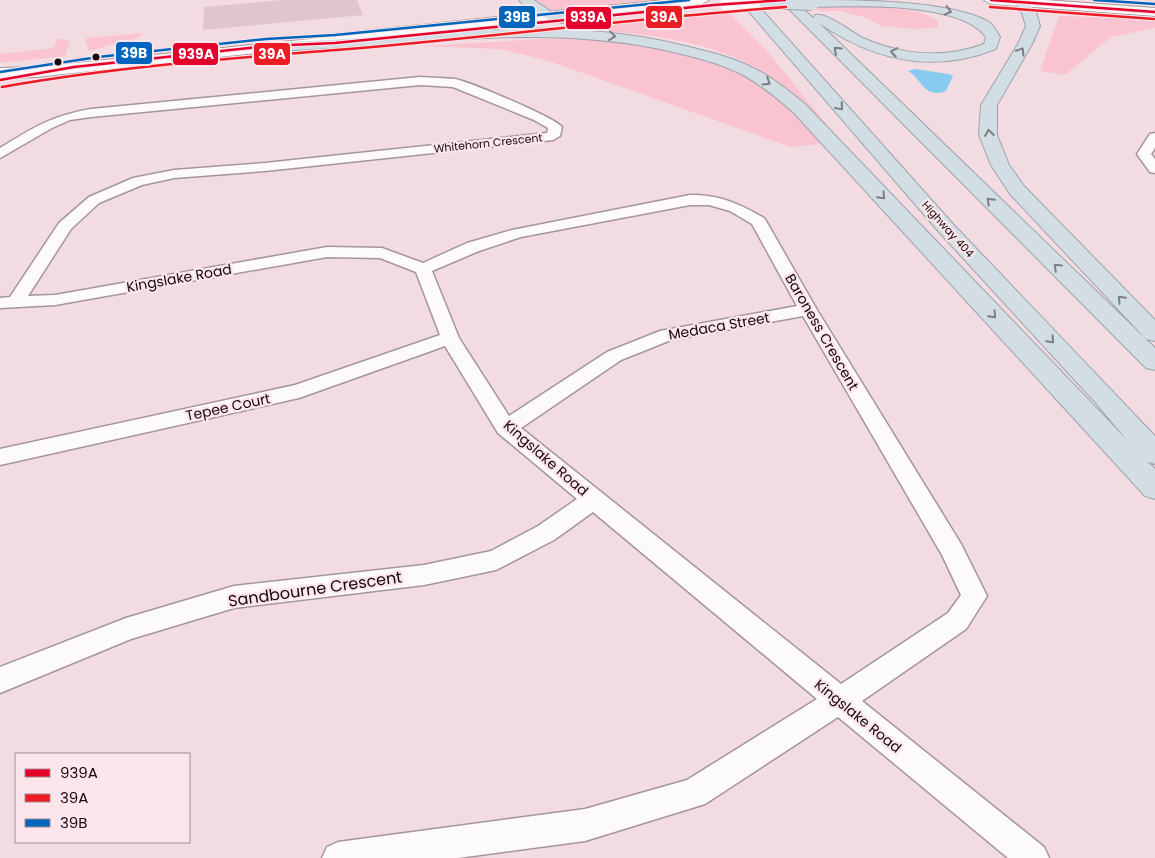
<svg xmlns="http://www.w3.org/2000/svg" width="1155" height="858" font-family="Poppins,sans-serif">
<style>
.green{fill:#f9c3cf}
.water{fill:#88cbf0}
.building{fill:#e1c5cc}
.lines{fill:none;stroke-linecap:round;stroke-linejoin:round}
.minor-casing{stroke:#a59599;stroke-width:3}
.secondary-casing{stroke:#a59599;stroke-width:2}
.motorway-casing{stroke:#9ea2ac;stroke-width:2}
.minor{fill:#fdfafa;fill-rule:evenodd}
.secondary{fill:#fdfafa;fill-rule:evenodd}
.motorway{fill:#d2dde4;fill-rule:evenodd}
.secondary-bridge-casing{stroke:#a59599;stroke-width:16;stroke-linecap:butt}
.motorway-bridge-casing{stroke:#9ea2ac;stroke-width:16;stroke-linecap:butt}
.secondary-bridge{stroke:#fdfafa;stroke-width:14}
.motorway-bridge{stroke:#d2dde4;stroke-width:14}
.bus-1-casing{stroke:#fde6eb;stroke-width:4.5}
.bus-2-casing{stroke:#fde6eb;stroke-width:4.5}
.bus-3-casing{stroke:#fde6eb;stroke-width:4.5}
.bus-1{stroke:#e4002b;stroke-width:2.5}
.bus-2{stroke:#ed1c24;stroke-width:2.5}
.bus-3{stroke:#0065bd;stroke-width:2.5}
.oneway{stroke:#7d7e83}
.bus-dot{fill:#15090c;stroke:#fde6eb;stroke-width:2}
.labels{text-anchor:middle;dominant-baseline:central;stroke-width:4.5;stroke-linejoin:round;paint-order:stroke}
.far-street-label{font-size:11px;fill:#15090c;stroke:#fde6eb}
.street-label{font-size:14px;fill:#15090c;stroke:#fde6eb}
.near-street-label{font-size:16px;fill:#15090c;stroke:#fde6eb}
.line-badge{stroke:#fde6eb;stroke-width:2}
.badge-label{font-size:14px;text-anchor:middle;font-weight:bold;fill:#fff}
</style>
<rect width="100%" height="100%" fill="#f2dce1"/>
<!-- green -->
<path class="green" d="M537 0H648L546 11Z
M812 6C841 6 916 3 938 21V27L916 29 882 26 864 17 839 11H820Z
M727 11 768 52 827 125H822C806 110 791 93 774 80 711 30 594 29 516 30Z
M1059 16 1155 19V28L1111 37 1065 75 1040 71Z
M144 33 138 38 89 51 85 41 87 38Z
M58 38 70 41 65 56 0 63V54L54 48Z
M561 38C633 41 713 50 773 93 792 107 809 127 826 143L791 147 549 61 501 49 422 46Z"/>
<!-- water -->
<path class="water" d="M915 69 949 74 953 76 946 91C924 99 923 80 908 71Z"/>
<!-- building -->
<path class="building" d="M283 0H357L363 15 203 30 204 7Z"/>
<g class="lines">
<defs>
<path id="minor" d="M420 77C432 78 444 78 455 79 470 82 554 117 562 127L560 136 553 140 265 171 174 178 142 185 99 203 71 229 28 296 55 295 327 247 382 248 423 263 467 243 512 230 690 195C720 195 738 203 764 218L766 221 817 310 961 544 987 596 966 629 862 701 1044 847 1049 858H1008L838 717 705 804 585 841 458 858H322L327 847 338 842 585 809 687 780 817 699 593 512 554 540 496 570 424 585 234 608 131 639 0 693V667L126 618 234 586 424 565 491 551 538 526 577 499 498 433 445 346 299 398 0 465V449L295 385 440 335 416 272 380 258 327 257 55 305 0 308V298L10 297 59 223 89 197 133 178 174 170 265 163 547 133 548 128 534 120 453 87 420 85 91 117 70 120 52 128 0 158V148C34 127 51 116 91 109ZM690 205H709L730 211 752 224 797 306 660 331 607 352 509 416 459 338 432 271 479 251 521 237ZM803 316 942 555 961 595 948 613 841 684 521 428 621 360 671 340Z
M1155 133V148L1151 154 1155 159V173L1150 172 1137 154 1150 134Z"/>
<path id="secondary" d="M664 0H709L702 4 334 42 310 47 36 77 0 78V68L36 67 310 39 334 34Z
M984 0H1045L1155 8V16L991 4Z"/>
<path id="motorway" d="M519 0H534L553 13 576 14 583 18C570 33 529 13 519 0Z
M739 0H753L953 224 1155 436V464L1148 462 1155 469V499L1145 496 793 112C777 98 760 84 741 74 721 64 699 58 677 53 543 20 403 48 267 51L262 50 260 47 262 44 267 43C405 39 545 12 681 45 705 51 730 56 753 68 772 77 789 91 805 104L1128 441 1095 402 939 232Z
M780 0H794L813 18 815 15C827 12 851 32 863 38 902 55 944 59 984 44L986 37C961 1 853 6 812 7L805 3 808 0C855 0 951 0 989 22 993 25 997 32 1000 37L996 49C933 74 874 61 819 23L1155 348V370L1146 368Z
M1016 0H1026L1036 12 1040 26 1032 44 997 105V135L1009 165 1024 186 1155 320V341L1146 339 1010 194 991 165 979 135 981 105 1018 44 1026 26 1022 13 1014 2Z"/>
</defs>
<!-- minor casing -->
<use href="#minor" class="minor-casing"/>
<!-- secondary casing -->
<use href="#secondary" class="secondary-casing"/>
<!-- motorway casing -->
<use href="#motorway" class="motorway-casing"/>
<!-- minor -->
<use href="#minor" class="minor"/>
<!-- secondary -->
<use href="#secondary" class="secondary"/>
<!-- motorway -->
<use href="#motorway" class="motorway"/>
<defs>
<path id="secondary-bridge" d="M727 4 765 1"/>
<path id="motorway-bridge" d="M765 1 812 3"/>
</defs>
<!-- secondary-bridge casing -->
<use href="#secondary-bridge" class="secondary-bridge-casing"/>
<!-- motorway-bridge casing -->
<use href="#motorway-bridge" class="motorway-bridge-casing"/>
<!-- secondary-bridge -->
<use href="#secondary-bridge" class="secondary-bridge"/>
<!-- motorway-bridge -->
<use href="#motorway-bridge" class="motorway-bridge"/>
<defs>
<path id="bus-1" d="M991 0 1155 12
M0 80 74 67 267 46 335 43 714 5 785 0"/>
<path id="bus-2" d="M990 7 1154 19
M2 87C114 67 224 59 336 50 486 38 636 18 786 7"/>
<path id="bus-3" d="M1094 0 1155 4
M0 72 98 57 266 39 335 35 689 0"/>
</defs>
<!-- bus-1 casing -->
<use href="#bus-1" class="bus-1-casing"/>
<!-- bus-2 casing -->
<use href="#bus-2" class="bus-2-casing"/>
<!-- bus-3 casing -->
<use href="#bus-3" class="bus-3-casing"/>
<!-- bus-1 -->
<use href="#bus-1" class="bus-1"/>
<!-- bus-2 -->
<use href="#bus-2" class="bus-2"/>
<!-- bus-3 -->
<use href="#bus-3" class="bus-3"/>
</g>
<!-- one-way arrows -->
<defs><path id="oneway-chevron" d="M-2-3.5L2.5 0L-2 3.5" fill="none" stroke-width="1.6" stroke-linecap="round" stroke-linejoin="round" transform="scale(1.25)"/></defs>
<g class="oneway">
<use href="#oneway-chevron" transform="translate(948 11) rotate(14)"/>
<use href="#oneway-chevron" transform="translate(612 36) rotate(6)"/>
<use href="#oneway-chevron" transform="translate(837 50) rotate(-137)"/>
<use href="#oneway-chevron" transform="translate(1021 51) rotate(-58)"/>
<use href="#oneway-chevron" transform="translate(894 52) rotate(-170)"/>
<use href="#oneway-chevron" transform="translate(767 82) rotate(32)"/>
<use href="#oneway-chevron" transform="translate(840 107) rotate(49)"/>
<use href="#oneway-chevron" transform="translate(989 133) rotate(-97)"/>
<use href="#oneway-chevron" transform="translate(882 196) rotate(47)"/>
<use href="#oneway-chevron" transform="translate(990 201) rotate(-135)"/>
<use href="#oneway-chevron" transform="translate(1057 267) rotate(-136)"/>
<use href="#oneway-chevron" transform="translate(1121 299) rotate(-134)"/>
<use href="#oneway-chevron" transform="translate(993 315) rotate(47)"/>
<use href="#oneway-chevron" transform="translate(1051 340) rotate(47)"/>
</g>
<!-- markers -->
<g class="bus-dot">
<circle cx="96" cy="57" r="4.5"/>
<circle cx="58" cy="62" r="4.5"/>
</g>
<g class="labels">
<!-- far-street labels -->
<g class="far-street-label">
<text transform="translate(488 143) rotate(-6)">Whitehorn Crescent</text>
<text transform="translate(948 229) rotate(48)">Highway 404</text>
</g>
<!-- street labels -->
<g class="street-label">
<text transform="translate(179 278) rotate(-10)">Kingslake Road</text>
<text transform="translate(719 326) rotate(-10)">Medaca Street</text>
<text transform="translate(822 332) rotate(60)">Baroness Crescent</text>
<text transform="translate(228 407) rotate(-12)">Tepee Court</text>
<text transform="translate(546 458) rotate(41)">Kingslake Road</text>
<text transform="translate(858 716) rotate(39)">Kingslake Road</text>
</g>
<!-- near-street labels -->
<g class="near-street-label">
<text transform="translate(315 589) rotate(-8)">Sandbourne Crescent</text>
</g>
</g>
<g class="line-badge">
<rect x="498" y="5" width="38" height="24" rx="5" fill="#0065bd"/>
<rect x="645" y="5" width="38" height="24" rx="5" fill="#ed1c24"/>
<rect x="565" y="6" width="47" height="24" rx="5" fill="#e4002b"/>
<rect x="115" y="41" width="38" height="24" rx="5" fill="#0065bd"/>
<rect x="253" y="42" width="38" height="24" rx="5" fill="#ed1c24"/>
<rect x="172" y="42" width="47" height="24" rx="5" fill="#e4002b"/>
</g>
<g class="badge-label">
<text x="517" y="22">39B</text>
<text x="664" y="22">39A</text>
<text x="588" y="22">939A</text>
<text x="134" y="58">39B</text>
<text x="272" y="59">39A</text>
<text x="196" y="59">939A</text>
</g>
<!-- legend -->
<rect x="15" y="753" width="175" height="90" fill="#fde6eb" stroke="#a08e92"/>
<rect x="25" y="769" width="25" height="8" fill="#e4002b" stroke="#a08e92"/>
<text x="60" y="778" font-size="15" fill="#15090c">939A</text>
<rect x="25" y="794" width="25" height="8" fill="#ed1c24" stroke="#a08e92"/>
<text x="60" y="803" font-size="15" fill="#15090c">39A</text>
<rect x="25" y="819" width="25" height="8" fill="#0065bd" stroke="#a08e92"/>
<text x="60" y="828" font-size="15" fill="#15090c">39B</text>
</svg>
